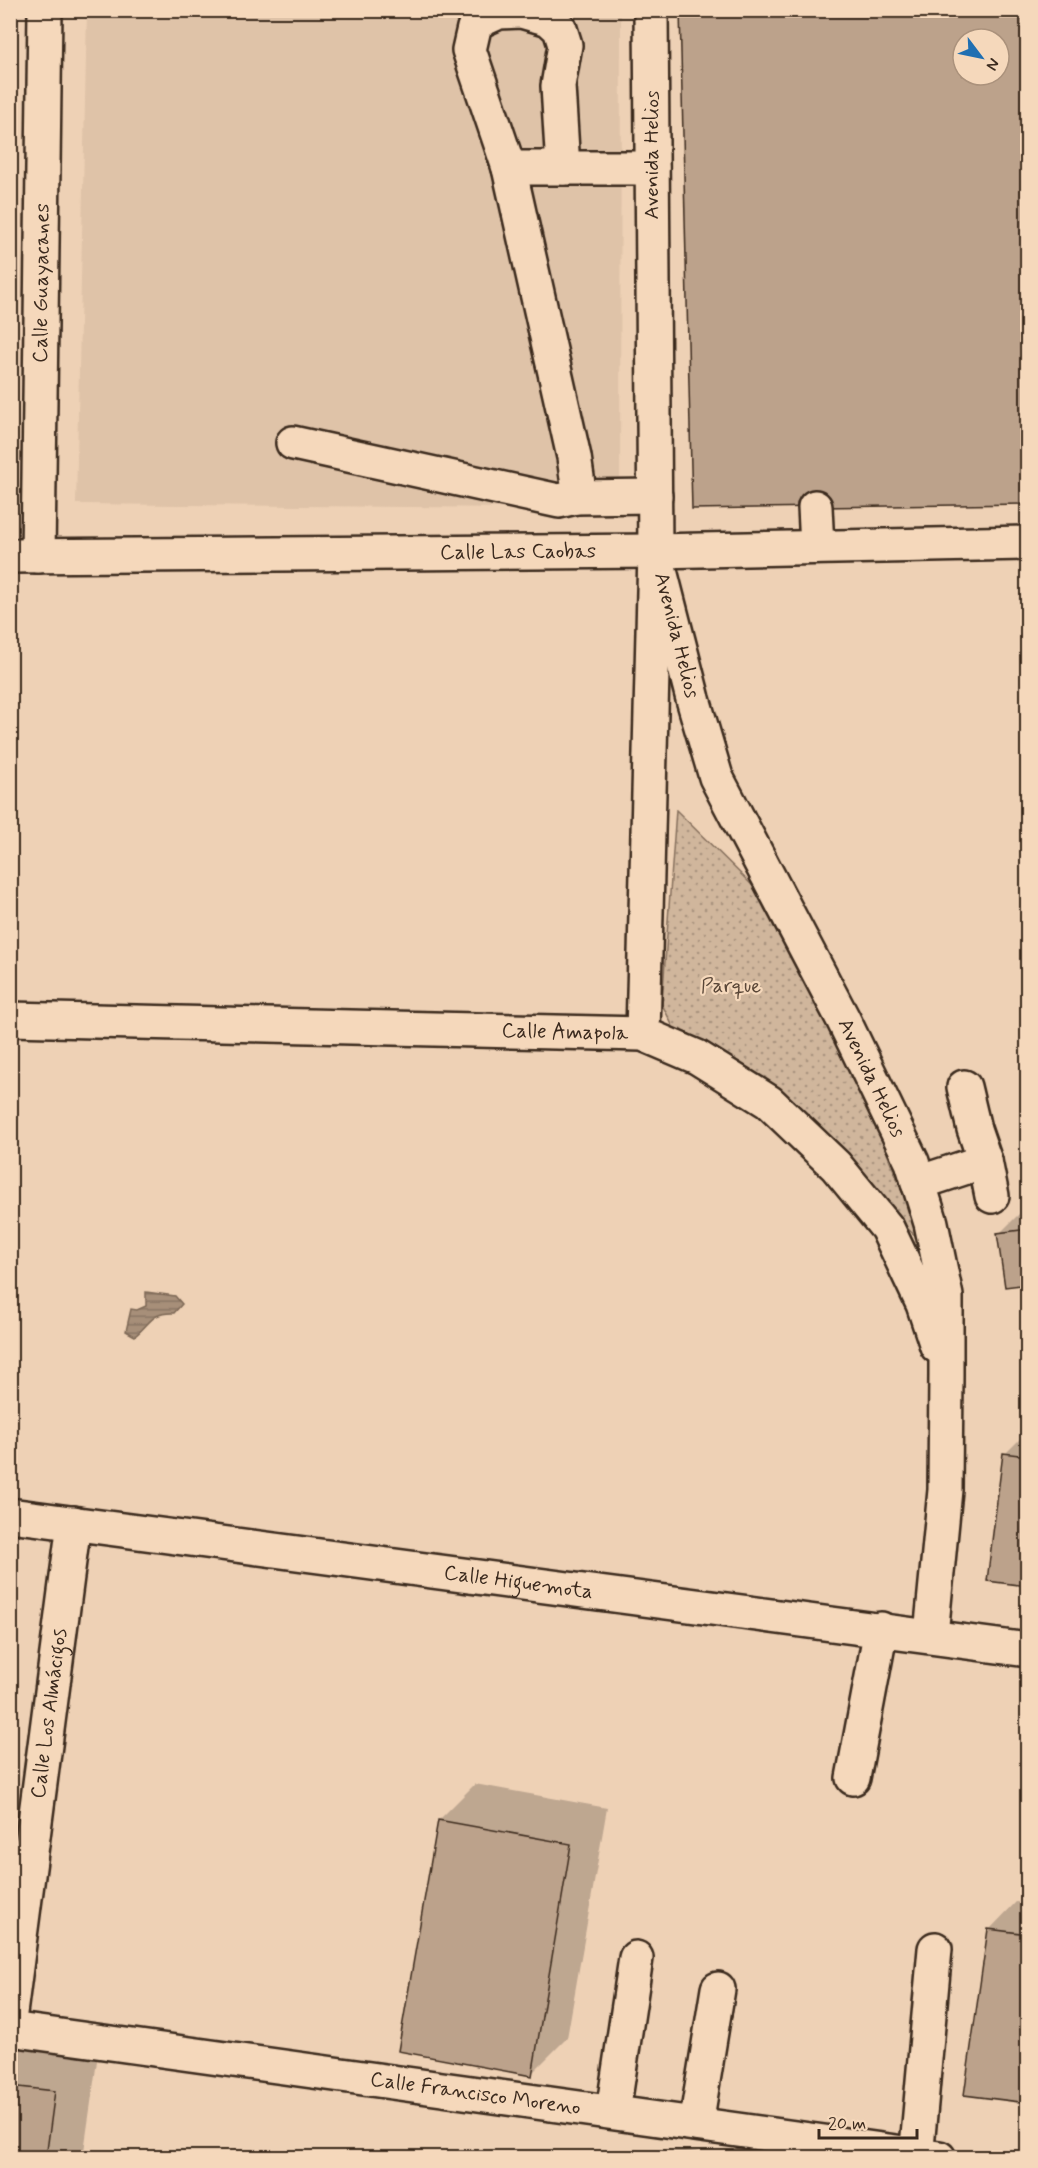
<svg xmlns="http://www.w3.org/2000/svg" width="1038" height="2168" font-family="Mynerve,sans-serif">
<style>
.built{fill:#dfc3a8}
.park{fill:url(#park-dots);stroke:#86705d;stroke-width:1.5}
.water{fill:url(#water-rules);stroke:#7c6755;stroke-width:1.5}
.shadow{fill:#0003}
.building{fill:#bca28b;stroke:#3b2a1e;stroke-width:1.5;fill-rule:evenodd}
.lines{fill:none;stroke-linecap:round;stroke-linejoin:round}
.minor-casing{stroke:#3b2a1e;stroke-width:38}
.minor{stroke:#f5d8bb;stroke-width:33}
.labels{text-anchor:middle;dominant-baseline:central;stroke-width:4.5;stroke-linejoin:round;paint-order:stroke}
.street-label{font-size:21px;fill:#3b2a1e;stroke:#f5d8bb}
.park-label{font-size:21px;fill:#594637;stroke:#f5d8bb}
</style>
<defs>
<pattern id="park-dots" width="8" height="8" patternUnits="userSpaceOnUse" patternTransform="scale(1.5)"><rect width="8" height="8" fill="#d0b69c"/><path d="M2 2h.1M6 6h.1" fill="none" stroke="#aa947f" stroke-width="1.8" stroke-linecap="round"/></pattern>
<pattern id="water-rules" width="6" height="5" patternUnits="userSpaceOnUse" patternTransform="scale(1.5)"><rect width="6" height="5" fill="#a78f79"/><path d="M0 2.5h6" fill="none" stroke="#897563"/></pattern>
</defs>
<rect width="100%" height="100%" fill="#eed1b5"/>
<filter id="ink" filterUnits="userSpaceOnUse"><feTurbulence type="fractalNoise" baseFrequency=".0167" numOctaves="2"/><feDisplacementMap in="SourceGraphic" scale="12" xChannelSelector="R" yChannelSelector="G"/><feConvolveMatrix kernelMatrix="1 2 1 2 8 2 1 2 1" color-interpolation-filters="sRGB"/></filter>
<g filter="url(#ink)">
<!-- built -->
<path class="built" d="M87 11H621L620 509 76 504Z"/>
<!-- park -->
<path class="park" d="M676 810 758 891 858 1081 923 1243 878 1201 676 1033 662 1004Z"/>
<!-- water -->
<path class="water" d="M146 1292 175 1296 182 1304 174 1313C151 1312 151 1323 135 1336L126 1331 131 1309 137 1310 146 1306Z"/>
<!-- shadow -->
<path class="shadow" d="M1028 1212V1282L999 1234 1020 1213Z
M1028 1431V1585L1005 1454Z
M475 1784 607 1808 567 2038 531 2074 439 1820Z
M1016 1902 1028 1904V2102L989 1930Z
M10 2038 99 2047 83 2158H10Z
M675 2149 751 2158H666Z"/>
<!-- building -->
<path class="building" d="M680 10H1028V504L692 509ZM963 39H999V75H963Z
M1028 1229V1284L1005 1287 997 1233Z
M1003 1453 1028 1456V1586L987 1581Z
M438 1820 571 1844 532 2076 398 2051Z
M988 1929 1028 1934V2103L964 2095Z
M10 2086 55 2091 46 2158H10Z"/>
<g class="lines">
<defs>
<g id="minor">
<path d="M509 168 469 50 474 28 479 21 499 12 521 11 549 19 560 29 565 45 558 86 563 168"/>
<path d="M293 443 559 501 576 497 579 491 574 457 509 168H652"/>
<path d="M574 497 655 496"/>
<path d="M815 507 817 547"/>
<path id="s1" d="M655 551 693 699 716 777 843 1019 912 1162 931 1223 946 1296V1375L945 1490 931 1635"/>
<path id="s2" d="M10 556 655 551 1028 543"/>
<path id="s3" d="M38 556 45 10"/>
<path id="s4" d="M10 1019 643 1034 697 1057 769 1102 836 1166 887 1228 923 1304 937 1346"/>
<path d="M643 1034 655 551 651 10"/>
<path d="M985 1161 992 1196"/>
<path d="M918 1183 985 1161 974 1129 964 1087"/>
<path id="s5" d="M10 1515 1028 1650"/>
<path d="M853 1778 881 1629"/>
<path id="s6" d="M10 2013 74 1523"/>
<path id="s7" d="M10 2029 939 2158"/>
<path d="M613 2112 636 1958"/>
<path d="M696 2124 718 1989"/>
<path d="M916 2158 935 1949"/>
</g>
</defs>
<!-- minor casing -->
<use href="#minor" class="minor-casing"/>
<!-- minor -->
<use href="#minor" class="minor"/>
</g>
</g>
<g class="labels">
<!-- street labels -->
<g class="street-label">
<text transform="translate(652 155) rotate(-90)">Avenida Helios</text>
<text stroke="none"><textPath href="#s3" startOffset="273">Calle Guayacanes</textPath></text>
<text stroke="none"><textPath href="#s2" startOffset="508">Calle Las Caobas</textPath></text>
<text stroke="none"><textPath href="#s1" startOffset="87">Avenida Helios</textPath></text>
<text stroke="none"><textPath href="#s4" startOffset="555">Calle Amapola</textPath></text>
<text stroke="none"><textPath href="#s1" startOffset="573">Avenida Helios</textPath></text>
<text stroke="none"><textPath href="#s5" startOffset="513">Calle Higuemota</textPath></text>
<text stroke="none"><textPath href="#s6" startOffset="302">Calle Los Almácigos</textPath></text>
<text stroke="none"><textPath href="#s7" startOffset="470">Calle Francisco Moreno</textPath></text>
</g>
<!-- park labels -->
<g class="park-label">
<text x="731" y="986">Parque</text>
</g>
</g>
<!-- margin -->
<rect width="1038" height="2168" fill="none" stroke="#f5d8bb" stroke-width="36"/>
<rect x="18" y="18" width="1002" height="2132" fill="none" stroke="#3b2a1e" stroke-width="2" filter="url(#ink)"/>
<!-- north arrow -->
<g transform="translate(981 57) rotate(122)"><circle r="28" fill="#f5d8bb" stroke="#ab927c" stroke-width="1.5"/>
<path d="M0-4.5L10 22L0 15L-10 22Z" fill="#1f6fb2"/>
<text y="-9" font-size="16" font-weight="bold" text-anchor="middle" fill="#3b2a1e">N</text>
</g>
<!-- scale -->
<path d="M819 2129v9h98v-9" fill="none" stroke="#3b2a1e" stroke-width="3"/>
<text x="828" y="2129" font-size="18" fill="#3b2a1e" stroke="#f5d8bb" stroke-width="4.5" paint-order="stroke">20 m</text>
</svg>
